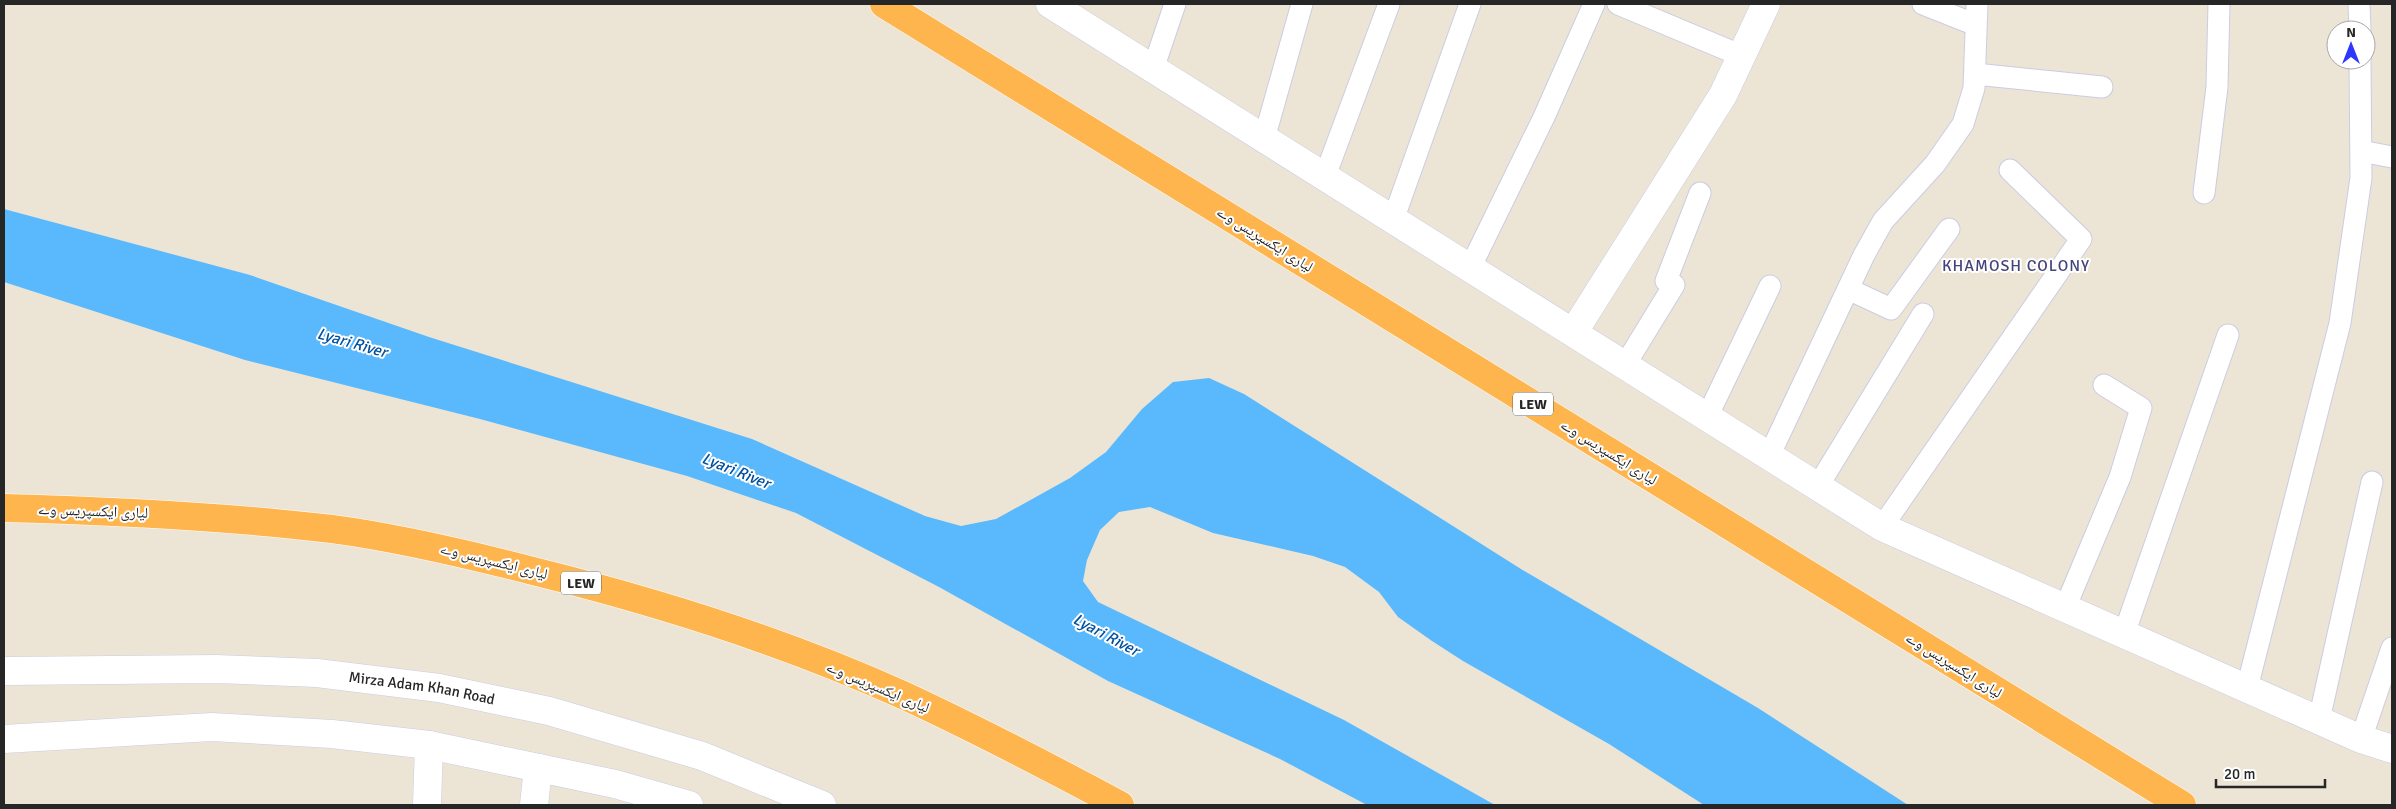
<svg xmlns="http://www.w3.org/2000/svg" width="2396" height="809" font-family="Signika,'Noto Naskh Arabic',sans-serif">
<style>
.water{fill:#5ab9fc}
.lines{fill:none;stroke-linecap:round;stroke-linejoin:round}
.service-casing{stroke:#cbcce2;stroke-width:23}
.minor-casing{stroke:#cbcce2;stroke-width:29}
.secondary-casing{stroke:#cbcce2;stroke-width:29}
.motorway-casing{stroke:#fff;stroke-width:29}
.service{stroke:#fff;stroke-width:21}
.minor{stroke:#fff;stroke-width:28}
.secondary{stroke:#fff;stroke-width:28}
.motorway{stroke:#ffb54d;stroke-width:28}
.labels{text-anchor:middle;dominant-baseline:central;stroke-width:4;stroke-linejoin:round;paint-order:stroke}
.shield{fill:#fff;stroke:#676767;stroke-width:1}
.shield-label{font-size:14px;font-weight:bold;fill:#262626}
.street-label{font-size:15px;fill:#262626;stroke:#fff}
.neighbourhood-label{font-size:16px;letter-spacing:1px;fill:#43447b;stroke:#fff}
.water-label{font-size:16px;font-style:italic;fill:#0052a1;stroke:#fff}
</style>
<rect width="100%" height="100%" fill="#ece5d5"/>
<!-- water -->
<path class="water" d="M4 209 250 275 429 337 752 439 925 516 961 526 996 519 1070 478 1106 452 1142 409 1173 382 1209 378 1244 394 1521 569 1758 708 1908 805H1704L1609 744 1463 661 1432 641 1398 617 1379 592 1345 567 1313 556 1213 533 1150 507 1119 512 1100 530 1087 560 1083 581 1098 602 1344 720 1495 805H1367L1280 759 1108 681 939 587 796 513 687 476 480 419 245 360 4 282Z"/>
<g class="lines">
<defs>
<path id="service" d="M1618 4 1742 56
M1923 4 1976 25
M2359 4 2360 30
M1153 69 1175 4
M1975 74 2102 87
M1264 139 1302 4
M2361 151 2392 157
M1325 176 1389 4
M2204 193 2217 87 2219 4
M1393 220 1470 4
M1470 268 1544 117 1594 4
M1848 289 1891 309 1949 229
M1625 365 1674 285 1666 281 1700 193
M1707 417 1770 286
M1769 456 1864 255 1883 221 1935 164 1963 124 1974 88 1977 4
M1818 486 1923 314
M1882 527 2081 239 2010 170
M2065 608 2120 477 2141 408 2104 385
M2124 634 2228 335
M2247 688 2340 323 2361 178 2360 60
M2319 720 2372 482
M2361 739 2392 648"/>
<path id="minor" d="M1050 4 1882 527 2361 739 2392 749
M1573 333 1723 95 1766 4
M427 805 429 745
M534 805 538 768"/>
<g id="secondary">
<path id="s1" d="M4 671 216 669 317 673 439 688 549 711 702 756 822 805"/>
<path d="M4 739 212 727 332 734 429 745 615 784 689 805"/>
</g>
<path id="motorway" d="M884 4 2182 805
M4 508C113 511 223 516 332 529 400 538 467 554 533 571 658 602 788 643 905 696 978 730 1049 767 1120 805"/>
</defs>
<!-- service casing -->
<use href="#service" class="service-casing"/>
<!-- minor casing -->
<use href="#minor" class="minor-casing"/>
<!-- secondary casing -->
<use href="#secondary" class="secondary-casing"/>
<!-- motorway casing -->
<use href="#motorway" class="motorway-casing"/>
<!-- service -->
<use href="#service" class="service"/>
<!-- minor -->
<use href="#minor" class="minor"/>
<!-- secondary -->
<use href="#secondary" class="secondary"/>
<!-- motorway -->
<use href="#motorway" class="motorway"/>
</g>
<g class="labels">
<!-- shield labels -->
<g class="shield">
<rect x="1513" y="392.5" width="40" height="23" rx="4"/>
<rect x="561" y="571.5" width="40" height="23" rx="4"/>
</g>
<g class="shield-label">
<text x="1533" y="404">LEW</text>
<text x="581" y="583">LEW</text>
</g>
<!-- street labels -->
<g class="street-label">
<text transform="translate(1265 239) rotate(32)">لیاری ایکسپریس وے</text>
<text transform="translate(1609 452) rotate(32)">لیاری ایکسپریس وے</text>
<text transform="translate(93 511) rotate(2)">لیاری ایکسپریس وے</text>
<text transform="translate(494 561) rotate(14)">لیاری ایکسپریس وے</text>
<text transform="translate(1954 665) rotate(32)">لیاری ایکسپریس وے</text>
<text transform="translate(878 687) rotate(23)">لیاری ایکسپریس وے</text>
<text stroke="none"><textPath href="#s1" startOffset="419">Mirza Adam Khan Road</textPath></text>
</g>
<!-- neighbourhood labels -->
<g class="neighbourhood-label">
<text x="2016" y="266">KHAMOSH COLONY</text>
</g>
<!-- water labels -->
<g class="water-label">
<text transform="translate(352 343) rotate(16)">Lyari River</text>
<text transform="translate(736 471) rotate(22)">Lyari River</text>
<text transform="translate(1106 635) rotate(28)">Lyari River</text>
</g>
</g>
<!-- border -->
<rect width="2396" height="809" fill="none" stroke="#262626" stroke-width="10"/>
<!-- north arrow -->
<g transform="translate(2351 45)"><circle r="24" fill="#ffffff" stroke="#a8a8a8"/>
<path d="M0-4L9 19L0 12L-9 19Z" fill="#2f37ff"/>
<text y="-8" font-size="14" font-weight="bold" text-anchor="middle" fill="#262626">N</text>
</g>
<!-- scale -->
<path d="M2216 779v8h109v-8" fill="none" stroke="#262626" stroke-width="2.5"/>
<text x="2224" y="779" font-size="15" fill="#262626" stroke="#ffffff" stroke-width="4" paint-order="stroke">20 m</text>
</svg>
